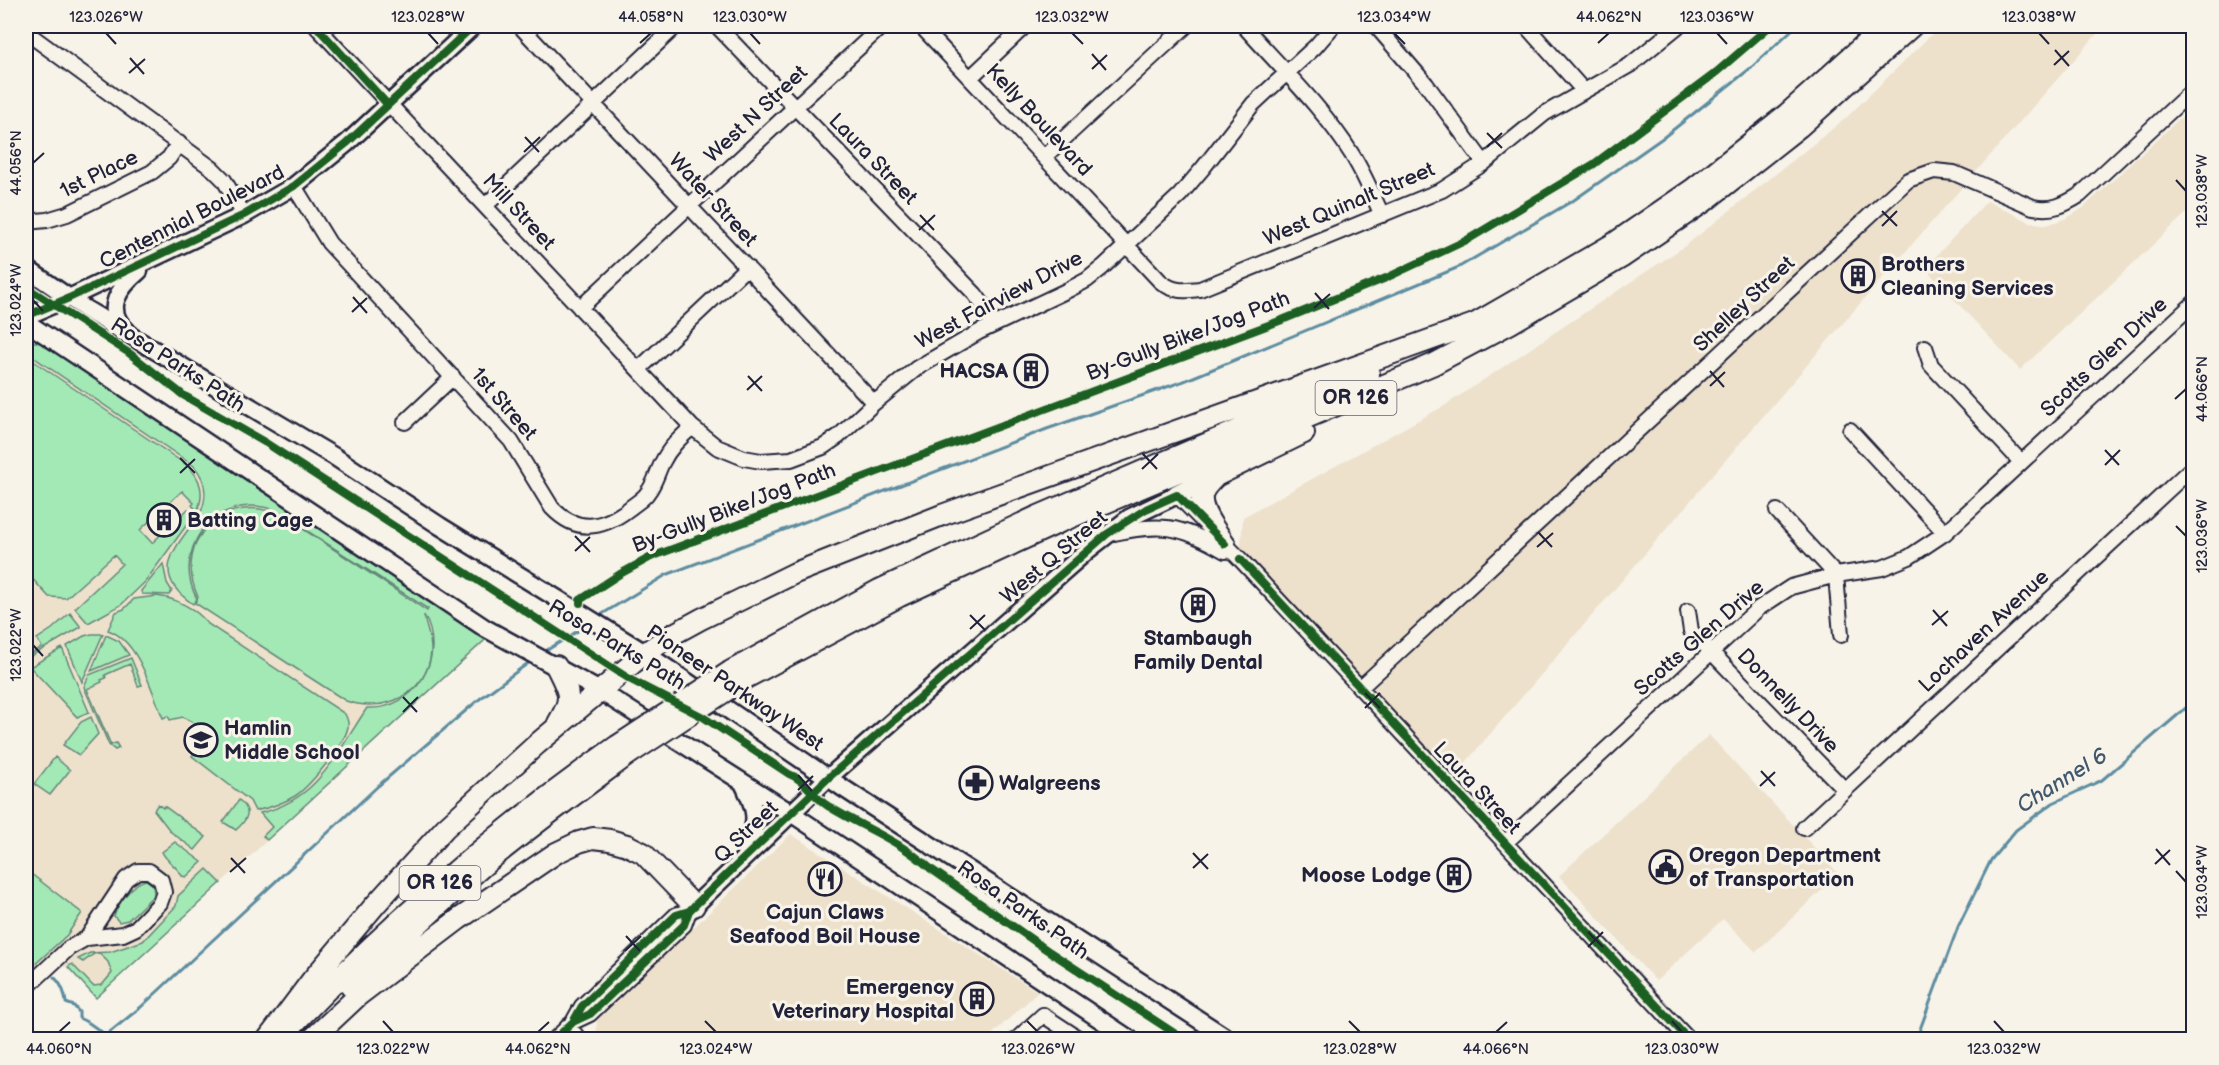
<svg xmlns="http://www.w3.org/2000/svg" width="2219" height="1065" font-family="'Balsamiq Sans',sans-serif">
<style>
.built{fill:#ede1cc}
.green{fill:#a3e9b5;stroke:#628678;stroke-width:1.5}
.lines{fill:none;stroke-linecap:round;stroke-linejoin:round}
.stream{stroke:#5d8ca0;stroke-width:3}
.minor-casing{stroke:#22223b;stroke-width:18}
.major-casing{stroke:#22223b;stroke-width:21}
.highway-casing{stroke:#22223b;stroke-width:24}
.minor{stroke:#f7f3e8;stroke-width:14}
.major{stroke:#f7f3e8;stroke-width:16}
.highway{stroke:#f7f3e8;stroke-width:20}
.highway-bridge-casing{stroke:#22223b;stroke-width:24;stroke-linecap:butt}
.highway-bridge{stroke:#f7f3e8;stroke-width:20}
.cycleway-casing{stroke:#f7f3e8;stroke-width:11}
.cycleway{stroke:#1b5e20;stroke-width:8}
.ticks{fill:none;stroke:#22223b;stroke-width:2}
.labels{text-anchor:middle;dominant-baseline:central;stroke-width:6;stroke-linejoin:round;paint-order:stroke}
.shield{fill:#f7f3e8;stroke:#62616f;stroke-width:1.5}
.shield-label{font-size:20px;font-weight:bold;fill:#22223b}
.street-label{font-size:21px;fill:#22223b;stroke:#f7f3e8}
.poi-label{font-size:21px;font-weight:bold;fill:#22223b;stroke:#f7f3e8;text-anchor:start}
.water-label{font-size:22px;font-style:italic;fill:#40576d;stroke:#f7f3e8}
.neatline{fill:none;stroke:#22223b;stroke-width:2}
.ticks-label{font-size:15px;text-anchor:middle;fill:#22223b}
</style>
<rect width="100%" height="100%" fill="#f7f3e8"/>
<filter id="ink" filterUnits="userSpaceOnUse"><feTurbulence type="fractalNoise" baseFrequency=".0167" numOctaves="2"/><feDisplacementMap in="SourceGraphic" scale="12" xChannelSelector="R" yChannelSelector="G"/><feConvolveMatrix kernelMatrix="1 2 1 2 8 2 1 2 1" color-interpolation-filters="sRGB"/></filter>
<g filter="url(#ink)">
<!-- built -->
<path class="built" d="M1940 26H2104L1857 307 1448 783 1240 559 1243 517 1444 406 1685 246 1846 118Z
M2193 106V207L2020 370 1925 268 1987 201 2030 222 2047 225 2067 218 2083 208Z
M30 341 41 343 485 640 96 998 68 967H61L48 979 34 965 52 948 26 908V349Z
M1709 735 1839 874 1756 952 1723 919 1656 981 1559 876Z
M791 834 867 883 1038 992 987 1039H596L597 1020Z"/>
<!-- green -->
<path class="green" d="M30 341 41 343 485 640 267 840 263 836 272 827 260 813C318 800 336 754 367 708 415 711 448 657 424 615 425 627 432 638 431 652 427 695 383 714 346 701L195 603 198 597C171 538 228 488 285 517L427 611 428 609 275 510C251 502 228 506 208 523L200 514C208 497 206 480 194 466L26 352V349Z
M26 356 188 466C201 478 205 495 197 511L192 505 194 503 182 491 140 530 152 543 188 509 194 515 145 582 121 605 88 623 75 608 122 564 114 555 66 598 49 597 26 572Z
M197 518 204 527C188 549 184 574 197 599L193 604C150 575 173 550 197 518Z
M163 564 167 583 172 591 169 595 142 594 141 591Z
M157 596C175 598 197 609 208 624L345 714C347 718 349 722 348 727 345 744 309 787 295 796 282 804 269 808 255 811L250 801 192 756 195 752 192 749 199 737 194 723 183 717 170 720 168 716 163 718C151 690 139 641 108 630L116 612 124 609 134 599Z
M70 613 81 627 26 659V657L42 647 37 639 52 629Z
M92 634H103L82 682 67 646 84 636Z
M106 635 119 641 129 655 91 671Z
M62 648 89 712 77 717 30 667Z
M131 658 142 685 138 686 130 664 105 675 106 678 101 680 102 682 87 689 111 745 116 743 119 748 115 750 109 745 84 687 89 675Z
M91 717 98 734 79 755 63 745 81 722Z
M55 757 70 770 50 795 34 784Z
M239 800C253 811 247 820 236 830L223 822Z
M158 804 163 808 164 806 206 837 195 850 171 832 154 810Z
M175 842 202 862 186 877 182 876C177 866 166 861 162 852Z
M207 869 221 883 96 998 68 967 72 964 93 986 102 985 112 973 108 962 99 953 94 954 83 962 78 959 90 953 110 952 143 941 176 906 178 896Z
M26 870 82 913 67 935 32 967 26 960Z
M146 880 153 885 154 895 128 920 119 922 114 916C116 905 135 881 146 880Z"/>
<g class="lines">
<!-- stream -->
<path class="stream" d="M599 616 666 575 1047 429 1184 381 1459 267 1574 200 1664 137 1752 67 1796 26
M544 652 589 624
M54 977C62 984 65 992 66 1003L74 1006 79 1012V1018L89 1023 106 1035
M100 1040 141 1007 378 786 477 701 531 661
M1916 1040 1958 927 1991 860 2016 830 2053 803 2102 780 2194 701"/>
<defs>
<path id="minor" d="M316 26 692 427 717 447 744 458 761 461 791 459 823 447 839 436 874 403 917 368 979 332 1068 290 1087 280 1103 267 1180 195 1203 168 1253 104 1315 47 1333 26
M520 26 874 403
M717 26 975 294 986 309 994 325
M921 26 1160 281C1173 292 1183 291 1200 289L1442 190 1484 163 1544 114 1630 65 1678 26
M1244 26C1280 67 1322 107 1351 153 1364 173 1372 194 1382 215
M1376 26 1426 84 1484 163
M1526 26 1584 91
M26 32 213 169 224 180 244 215
M971 77 1025 26
M1044 157 1186 26
M294 186 329 243 511 441 552 508C577 534 603 529 630 508 636 503 644 499 648 492 655 483 657 473 662 463 669 448 680 438 692 427
M485 206 676 26
M26 222 47 220 67 214 152 172 169 158 179 143
M580 308 882 26
M1925 347 1931 365 2021 462
M639 369 747 267
M405 422 453 377
M1850 430 1945 533
M1177 495 1240 559 1689 1040
M1777 511 1836 575 1841 635
M1109 534C1161 523 1179 524 1225 551
M1688 611 1691 631 1844 789
M1360 688 1908 180 1934 171 1954 173 2033 207C2052 211 2064 205 2080 195L2194 89
M1804 828 2194 466
M1505 843 1759 608 1791 587 1836 575 1882 568 1909 557 1945 533 2194 303
M26 988 69 948 87 938 123 934 136 928 160 903 164 892 161 880 149 871H138L126 879 87 938
M573 1022 590 1014 684 925 689 911
M568 1026 580 1040
M554 1040 573 1022 582 1006 676 915 689 911
M1016 1040 1043 1015 1081 1040"/>
<path id="major" d="M26 268 87 310 335 457 440 526 645 653 843 788 1230 1040
M26 316 69 298 244 215 294 186 347 143 473 26
M26 322 485 628 600 691 791 813 1131 1040
M127 331C102 309 120 287 139 271
M743 783C759 815 757 821 745 855
M689 911 828 778 1088 550 1129 518 1177 495"/>
<path id="highway" d="M1466 329 1613 244 1693 189 1787 114 1885 26
M1216 476C1210 482 1203 488 1202 496 1200 512 1217 532 1225 544
M1177 495 1304 433
M556 666C569 692 574 697 558 723
M731 671 879 590 1036 517 1369 374
M744 679 900 596 1060 522 1434 364 1511 323 1621 258 1705 201 1799 127 1912 26
M351 987C397 944 442 901 490 860 535 823 582 789 629 754
M288 1030C388 924 498 830 617 746
M267 1040 312 980 376 904 445 828 537 744 645 653 668 637 701 619 795 573 942 515 1477 323
M311 1040 359 995 459 919 556 853 579 842 593 838 610 840 627 845 643 853 694 906"/>
</defs>
<!-- minor casing -->
<use href="#minor" class="minor-casing"/>
<!-- major casing -->
<use href="#major" class="major-casing"/>
<!-- highway casing -->
<use href="#highway" class="highway-casing"/>
<!-- minor -->
<use href="#minor" class="minor"/>
<!-- major -->
<use href="#major" class="major"/>
<!-- highway -->
<use href="#highway" class="highway"/>
<defs>
<path id="highway-bridge" d="M617 746 731 671
M629 754 744 679"/>
</defs>
<!-- highway-bridge casing -->
<use href="#highway-bridge" class="highway-bridge-casing"/>
<!-- highway-bridge -->
<use href="#highway-bridge" class="highway-bridge"/>
<defs>
<path id="cycleway" d="M316 26 388 105
M26 287 129 353 183 395 266 443 631 680 703 717 789 774C806 780 813 797 828 806 865 829 898 839 931 869L1047 950 1185 1040
M26 316 69 298 244 215 294 186 347 143 473 26
M1240 559 1689 1040
M580 603V600L620 574 651 557 1282 320 1386 278 1467 240 1594 164 1713 75 1770 26
M573 1022 590 1014 684 925 689 911 694 906 828 778 1107 534 1146 509 1177 495 1225 544
M554 1040 573 1022 582 1006 676 915 689 911"/>
</defs>
<!-- cycleway casing -->
<use href="#cycleway" class="cycleway-casing"/>
<!-- cycleway -->
<use href="#cycleway" class="cycleway"/>
</g>
</g>
<!-- ticks -->
<path class="ticks" d="M106 33 116 44M428 33 438 44M750 33 760 44M1072 33 1083 44M1394 33 1405 44M1717 33 1727 44M2039 33 2049 44M640 43 651 33M1598 43 1609 33M2055 50 2069 66M1092 54 1106 70M130 58 144 74M2054 65 2069 51M1092 69 1107 55M129 73 145 59M1487 133 1502 148M525 137 539 152M1487 147 1502 133M524 152 540 137M33 163 44 153M2176 180 2186 191M1882 211 1897 226M920 215 934 230M1882 226 1897 211M919 230 935 215M1315 293 1329 309M353 297 367 313M33 300 43 311M1314 308 1330 294M352 312 367 298M1710 371 1724 387M748 376 762 391M1710 386 1725 372M747 390 762 376M2175 399 2186 389M2105 450 2119 465M1143 454 1157 469M180 458 195 473M2105 465 2120 450M1142 469 1158 454M180 473 195 459M2176 526 2186 536M1538 532 1552 547M575 536 590 552M1537 547 1553 533M575 551 590 537M1933 610 1947 626M970 615 985 630M1932 625 1948 611M970 629 985 615M33 645 43 656M1365 693 1380 708M403 697 417 712M1365 708 1380 693M403 712 418 697M1761 771 1775 786M798 775 812 791M1760 786 1775 772M798 790 813 776M2156 849 2170 865M1193 853 1208 869M231 858 245 873M2155 864 2170 850M1193 868 1208 854M2176 871 2186 882M230 872 246 858M1588 932 1603 947M626 936 640 951M1588 947 1603 932M625 951 641 936M383 1021 393 1032M705 1021 716 1032M1027 1021 1038 1032M1349 1021 1360 1032M1672 1021 1682 1032M1994 1021 2004 1032M59 1032 70 1022M538 1032 549 1022M1496 1032 1507 1022"/>
<!-- icons -->
<defs>
<symbol id="building-ring" viewBox="-11 -11 22 22"><circle r="9.5" fill="#f7f3e8" stroke="#22223b" stroke-width="1.5"/><path d="M-4-6H4V6H1V3H-1V6H-4ZM-2.5-4.3h1.7v1.8h-1.7ZM.8-4.3h1.7v1.8H.8ZM-2.5-1h1.7V.8h-1.7ZM.8-1h1.7V.8H.8Z" fill="#22223b"/></symbol>
<symbol id="school-ring" viewBox="-11 -11 22 22"><circle r="9.5" fill="#f7f3e8" stroke="#22223b" stroke-width="1.5"/><path d="M0-5L7-2L0 1L-7-2ZM-4 1L0 2.5L4 1V4Q0 6-4 4Z" fill="#22223b"/></symbol>
<symbol id="pharmacy-ring" viewBox="-11 -11 22 22"><circle r="9.5" fill="#f7f3e8" stroke="#22223b" stroke-width="1.5"/><path d="M-2-6h4v4h4v4h-4v4h-4v-4h-4v-4h4Z" fill="#22223b"/></symbol>
<symbol id="civic-ring" viewBox="-11 -11 22 22"><circle r="9.5" fill="#f7f3e8" stroke="#22223b" stroke-width="1.5"/><path d="M-.6-6.5H3V-4.5H.6V-3L4-1V1h2V6H-6V1h2V-1L-.6-3ZM-1.2 2.5V6h2.4V2.5Z" fill="#22223b"/></symbol>
<symbol id="restaurant-ring" viewBox="-11 -11 22 22"><circle r="9.5" fill="#f7f3e8" stroke="#22223b" stroke-width="1.5"/><path d="M-5-6h1v4h1v-4h1v4h1v-4h1v5L-1.5 .5V6h-2V.5L-5-1ZM5-6V6H3V1.5H1.5Q1.5-4 5-6Z" fill="#22223b"/></symbol>
</defs>
<g fill-rule="evenodd">
<use href="#building-ring" x="1839" y="257" width="38" height="38"/>
<use href="#building-ring" x="1012" y="352" width="38" height="38"/>
<use href="#building-ring" x="145" y="501" width="38" height="38"/>
<use href="#building-ring" x="1179" y="586" width="38" height="38"/>
<use href="#school-ring" x="182" y="721" width="38" height="38"/>
<use href="#pharmacy-ring" x="957" y="764" width="38" height="38"/>
<use href="#civic-ring" x="1647" y="848" width="38" height="38"/>
<use href="#building-ring" x="1435" y="856" width="38" height="38"/>
<use href="#restaurant-ring" x="806" y="860" width="38" height="38"/>
<use href="#building-ring" x="958" y="980" width="38" height="38"/>
</g>
<g class="labels">
<!-- shield labels -->
<g class="shield">
<rect x="1315.5" y="381" width="81" height="34" rx="4.5"/>
<rect x="399.5" y="866" width="81" height="34" rx="4.5"/>
</g>
<g class="shield-label">
<text x="1356" y="398">OR 126</text>
<text x="440" y="883">OR 126</text>
</g>
<!-- street labels -->
<g class="street-label">
<text transform="translate(756 114) rotate(-43)">West N Street</text>
<text transform="translate(1039 120) rotate(47)">Kelly Boulevard</text>
<text transform="translate(873 159) rotate(46)">Laura Street</text>
<text transform="translate(99 174) rotate(-26)">1st Place</text>
<text transform="translate(713 200) rotate(47)">Water Street</text>
<text transform="translate(1349 204) rotate(-23)">West Quinalt Street</text>
<text transform="translate(519 212) rotate(47)">Mill Street</text>
<text transform="translate(192 217) rotate(-27)">Centennial Boulevard</text>
<text transform="translate(999 300) rotate(-28)">West Fairview Drive</text>
<text transform="translate(1744 304) rotate(-43)">Shelley Street</text>
<text transform="translate(1188 336) rotate(-21)">By-Gully Bike/Jog Path</text>
<text transform="translate(2104 357) rotate(-43)">Scotts Glen Drive</text>
<text transform="translate(178 365) rotate(33)">Rosa Parks Path</text>
<text transform="translate(504 404) rotate(49)">1st Street</text>
<text transform="translate(734 508) rotate(-21)">By-Gully Bike/Jog Path</text>
<text transform="translate(1054 557) rotate(-40)">West Q Street</text>
<text transform="translate(1984 631) rotate(-43)">Lochaven Avenue</text>
<text transform="translate(1699 638) rotate(-41)">Scotts Glen Drive</text>
<text transform="translate(617 645) rotate(31)">Rosa Parks Path</text>
<text transform="translate(735 688) rotate(34)">Pioneer Parkway West</text>
<text transform="translate(1788 701) rotate(46)">Donnelly Drive</text>
<text transform="translate(1477 788) rotate(47)">Laura Street</text>
<text transform="translate(746 832) rotate(-44)">Q Street</text>
<text transform="translate(1023 910) rotate(35)">Rosa Parks Path</text>
</g>
<!-- poi labels -->
<g class="poi-label">
<text x="1881" y="264">Brothers<tspan x="1881" dy="24">Cleaning Services</tspan></text>
<text x="1008" y="371" text-anchor="end">HACSA</text>
<text x="187" y="520">Batting Cage</text>
<text x="1198" y="638" text-anchor="middle">Stambaugh<tspan x="1198" dy="24">Family Dental</tspan></text>
<text x="224" y="728">Hamlin<tspan x="224" dy="24">Middle School</tspan></text>
<text x="999" y="783">Walgreens</text>
<text x="1689" y="855">Oregon Department<tspan x="1689" dy="24">of Transportation</tspan></text>
<text x="1431" y="875" text-anchor="end">Moose Lodge</text>
<text x="825" y="912" text-anchor="middle">Cajun Claws<tspan x="825" dy="24">Seafood Boil House</tspan></text>
<text x="954" y="987" text-anchor="end">Emergency<tspan x="954" dy="24">Veterinary Hospital</tspan></text>
</g>
<!-- water labels -->
<g class="water-label">
<text transform="translate(2062 781) rotate(-32)">Channel 6</text>
</g>
</g>
<!-- margin -->
<rect width="2219" height="1065" fill="none" stroke="#f7f3e8" stroke-width="66"/>
<rect x="33" y="33" width="2153" height="999" class="neatline"/>
<g class="ticks-label">
<text x="106" y="22">123.026°W</text>
<text x="428" y="22">123.028°W</text>
<text x="651" y="22">44.058°N</text>
<text x="750" y="22">123.030°W</text>
<text x="1072" y="22">123.032°W</text>
<text x="1394" y="22">123.034°W</text>
<text x="1609" y="22">44.062°N</text>
<text x="1717" y="22">123.036°W</text>
<text x="2039" y="22">123.038°W</text>
<text transform="translate(16 163) rotate(-90)" y="5">44.056°N</text>
<text transform="translate(2202 191) rotate(-90)" y="5">123.038°W</text>
<text transform="translate(16 300) rotate(-90)" y="5">123.024°W</text>
<text transform="translate(2202 389) rotate(-90)" y="5">44.066°N</text>
<text transform="translate(2202 536) rotate(-90)" y="5">123.036°W</text>
<text transform="translate(16 645) rotate(-90)" y="5">123.022°W</text>
<text transform="translate(2202 882) rotate(-90)" y="5">123.034°W</text>
<text x="59" y="1054">44.060°N</text>
<text x="393" y="1054">123.022°W</text>
<text x="538" y="1054">44.062°N</text>
<text x="716" y="1054">123.024°W</text>
<text x="1038" y="1054">123.026°W</text>
<text x="1360" y="1054">123.028°W</text>
<text x="1496" y="1054">44.066°N</text>
<text x="1682" y="1054">123.030°W</text>
<text x="2004" y="1054">123.032°W</text>
</g>
</svg>
